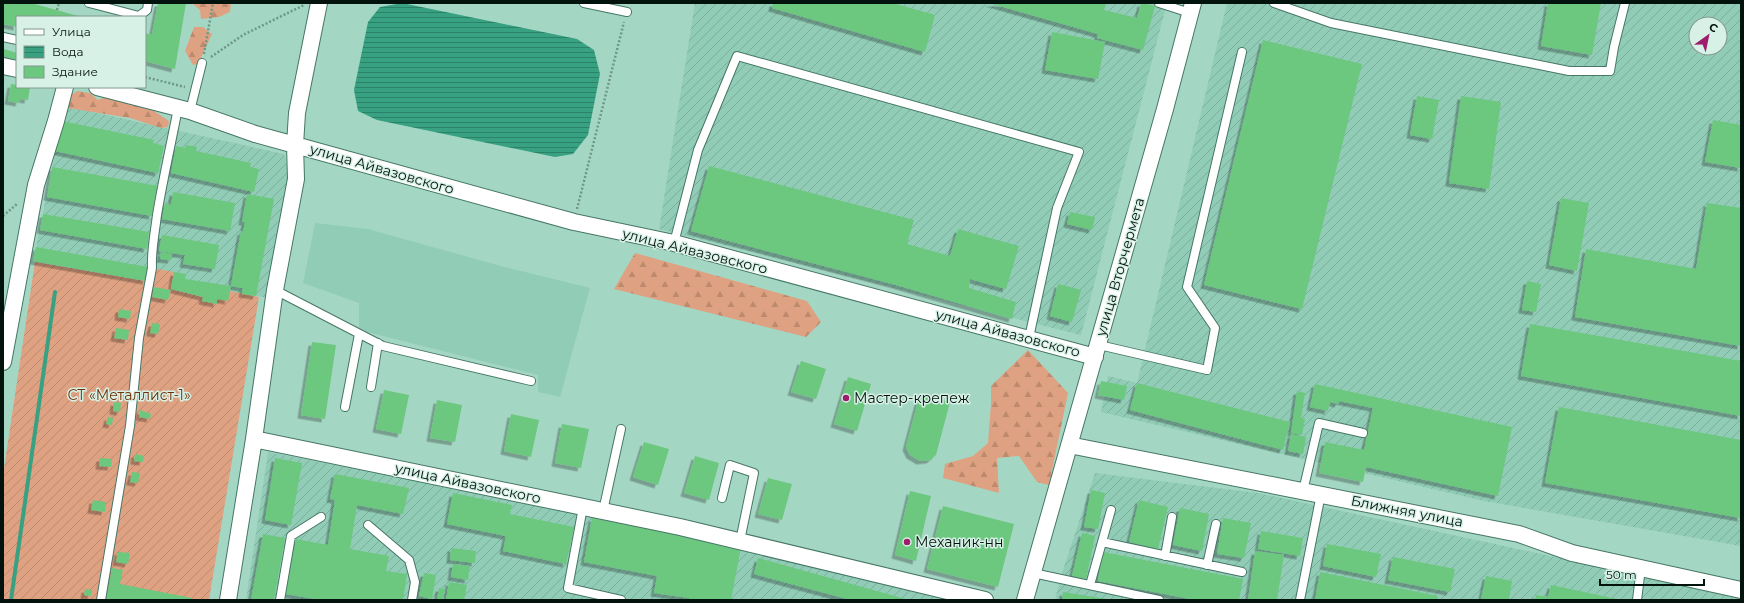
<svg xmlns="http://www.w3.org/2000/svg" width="1744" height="603" font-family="Montserrat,sans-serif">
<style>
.built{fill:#91ccb6}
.industrial{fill:url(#industrial-furrows);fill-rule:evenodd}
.forest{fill:url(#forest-firs)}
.garden{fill:url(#garden-furrows)}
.water{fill:url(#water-rules)}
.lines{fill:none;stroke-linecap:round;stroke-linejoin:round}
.stream{stroke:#37a181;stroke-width:4}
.building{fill:#6cc77f;filter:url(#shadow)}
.lane-casing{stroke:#467766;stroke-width:10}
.street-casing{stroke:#467766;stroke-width:18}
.path{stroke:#6f9788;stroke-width:2.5;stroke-dasharray:2 2;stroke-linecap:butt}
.lane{stroke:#fff;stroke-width:8}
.street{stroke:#fff;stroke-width:16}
.poi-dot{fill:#9f1c6c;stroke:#d8f1e7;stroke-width:1.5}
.labels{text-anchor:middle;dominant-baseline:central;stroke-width:3;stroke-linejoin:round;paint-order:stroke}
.street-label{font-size:14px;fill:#02130d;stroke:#d8f1e7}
.park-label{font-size:14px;fill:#6e3107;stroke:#d8f1e7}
.poi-label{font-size:14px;fill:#02130d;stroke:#d8f1e7;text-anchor:start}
</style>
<defs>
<pattern id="industrial-furrows" width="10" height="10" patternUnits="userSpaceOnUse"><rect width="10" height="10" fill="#91ccb6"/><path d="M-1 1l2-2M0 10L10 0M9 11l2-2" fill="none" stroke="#7bae9b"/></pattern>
<pattern id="forest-firs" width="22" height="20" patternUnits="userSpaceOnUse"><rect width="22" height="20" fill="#dea181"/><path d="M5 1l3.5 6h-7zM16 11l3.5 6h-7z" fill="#bd8a6e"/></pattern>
<pattern id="garden-furrows" width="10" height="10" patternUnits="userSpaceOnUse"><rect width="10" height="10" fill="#dea181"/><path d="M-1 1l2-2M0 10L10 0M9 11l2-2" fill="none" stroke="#bd8a6e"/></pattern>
<pattern id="water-rules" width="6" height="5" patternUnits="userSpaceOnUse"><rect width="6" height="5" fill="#37a181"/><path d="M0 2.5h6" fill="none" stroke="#2c8268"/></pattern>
<filter id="shadow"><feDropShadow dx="-3.5" dy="3.5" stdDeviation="0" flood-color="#0004"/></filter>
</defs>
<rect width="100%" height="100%" fill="#a4d7c3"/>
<!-- built -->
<path class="built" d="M315 223 368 229 501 266 590 288 560 397 538 392V375L359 330V303L303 283Z"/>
<!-- industrial -->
<path class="industrial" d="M695 3H1167L1081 335 659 229Z
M1227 3H1741V546L1484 501 1101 412 1108 376 1137 383ZM1696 24H1720V48H1696Z
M65 106 284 154 286 159 288 175 268 298 230 291 228 301 217 304 202 301 203 297 171 289 174 272 146 281 33 261Z
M268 452 746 546 958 600H246Z
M1095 473 1258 493 1741 597V600H1055L1060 579Z"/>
<!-- forest -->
<path class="forest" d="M192 3H231L230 12 219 17 201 19 200 10Z
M194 27H203L212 34 198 64 193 65 185 51Z
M77 91 90 93 98 100 105 97 154 111 169 121 168 127 161 128 130 118 68 108 70 96Z
M635 253 807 301 821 322 806 337 614 289Z
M1028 350 1068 393 1049 485 1037 482 1019 456 997 458 999 493 943 478 945 464 973 456 988 443 991 404V386Z"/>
<!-- garden -->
<path class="garden" d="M35 262 146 281 148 267 174 272 171 289 203 297 202 301 217 303V299L230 291 259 297 209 600H3V475Z"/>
<!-- water -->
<path class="water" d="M402 3 577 39 594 50 600 74 588 135 573 154 555 157 377 120 358 111 354 90 368 22 380 7Z"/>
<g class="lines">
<!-- stream -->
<path class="stream" d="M11 600 55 292"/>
</g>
<!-- building -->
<path class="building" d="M3 3H31L82 17H17V27L3 24Z
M158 3H186L175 69 145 61V33L152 35Z
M773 3H893L935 15 925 52 772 8Z
M989 3H1106L1104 10 1137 18 1141 3 1155 6 1143 50 1097 38 1098 34Z
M1548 3H1601L1592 55 1541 46Z
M1052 32 1105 42 1098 79 1045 70Z
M1263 40 1362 64 1302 309 1204 285Z
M4 49 17 53V60L3 56Z
M11 84 17 85V87H30L28 100 20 99 19 103 8 101Z
M1417 96 1439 100 1432 139 1410 135Z
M1461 96 1501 102 1489 189 1449 183Z
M1713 120 1741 125V168L1705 162Z
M62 121 154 140 153 143 164 146 158 173 55 151Z
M186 145 197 147 196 151 251 163 250 167 259 169 254 192 171 173 176 146 185 148Z
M709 166 914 220 907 244 950 256 958 229 1019 246 1006 289 970 279 969 288 1016 302 1012 319 896 285 691 231Z
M52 167 158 186 152 216 47 197Z
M173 192 235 203 230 231 162 219 165 203 171 205Z
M247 194 274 199 256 296 242 294 243 288 231 286 228 301 217 299V304L202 301 203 297 171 289 174 272 186 274 185 279 231 286 241 231 243 232 245 222H242Z
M1561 198 1589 203 1577 271 1549 265Z
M1707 203 1741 208V346L1575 317 1586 249 1696 269Z
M1070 212 1095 217 1092 230 1067 224Z
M43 214 149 232 147 249 40 230Z
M162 235 219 245 215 269 183 264 185 255 159 251Z
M36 247 148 267 146 281 33 261Z
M161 252 172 254 171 260 160 259Z
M1527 281 1541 284 1536 312 1522 310Z
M1058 284 1081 290 1072 322 1050 316Z
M154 287 171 290 168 300 152 297Z
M119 309 131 311 130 319 118 317Z
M152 323 160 324 158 334 150 333Z
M1530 324 1741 361V416L1521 376Z
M116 328 129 330 128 340 114 338Z
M312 342 336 345 325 419 301 415Z
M801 361 826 369 816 399 791 392Z
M848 377 871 384 857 431 834 424Z
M1101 381 1127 386 1124 400 1098 395Z
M1137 383 1290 422 1283 450 1130 410Z
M1315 384 1512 427 1498 496 1366 467 1363 482 1319 473 1325 442 1364 450 1373 408 1339 401 1338 404 1330 402 1328 411 1310 407Z
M384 390 409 395 401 434 376 429Z
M1297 391 1305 393 1301 418 1305 419 1302 435 1291 433Z
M920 394 950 402 936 455 930 460 920 461 910 455 906 447Z
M437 400 462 405 455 442 430 438Z
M114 402 121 403 120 412 113 411Z
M1559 407 1741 440V518L1545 483Z
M140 410 151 414 150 419 139 417Z
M511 414 539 420 531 457 504 451Z
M108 417 113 418 112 425 106 424Z
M562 424 589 429 581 468 555 463Z
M1291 434 1306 437 1303 454 1288 451Z
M644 442 669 449 658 485 633 477Z
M135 454 144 456 143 462 134 461Z
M695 456 719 463 709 500 684 493Z
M100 458 112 459 111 467 99 466Z
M275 458 302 463 291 525 265 520Z
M132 472 140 473 138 483 130 482Z
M335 474 409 488 403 514 357 505 350 549 389 556 386 571 407 574 403 600H321L286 594 296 539 328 545 335 500 330 499Z
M768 478 792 484 782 520 758 514Z
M1091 490 1105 493 1098 529 1084 527Z
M910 491 931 496 916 561 895 555Z
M453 493 512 505 510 514 574 527 566 564 503 551 506 536 447 524Z
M93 500 106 502 105 512 91 510Z
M1139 500 1168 507 1158 549 1129 542Z
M943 506 1014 524 998 587 927 569Z
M1180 508 1209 514 1202 551 1173 545Z
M592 518 741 547 731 600H689V598L654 593 657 576 584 562Z
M1223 518 1251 523 1244 558 1217 554Z
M1261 531 1303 538 1300 556 1258 549Z
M1082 533 1095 536 1086 579 1072 576Z
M263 534 285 538 274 600H251Z
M1327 544 1381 554 1376 577 1323 566Z
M451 548 476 551 475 563 450 560Z
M1255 551 1284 555 1277 600H1248Z
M118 552 130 553 128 564 116 562Z
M1103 552 1243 579 1239 600H1195L1098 581Z
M1393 557 1455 569 1450 592 1388 580Z
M758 558 909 600H851L754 574Z
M453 564 470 566 468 580 451 577Z
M112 568 123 570 120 584 192 598 191 600H106Z
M1320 572 1438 596 1437 600H1315Z
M424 573 436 575 432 599 419 596Z
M1486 576 1512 581 1509 600H1481Z
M449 582 467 585 464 600H446Z
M1551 585 1617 599V600H1535L1536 595 1548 597Z
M439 588 445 589 443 600H437Z
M85 589 92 590 91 596 84 595Z
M1063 592 1107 599 1106 600H1062Z"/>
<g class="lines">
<defs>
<path id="lane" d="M89 3 139 16 147 10 148 3
M584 3 627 12
M1159 3 1190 13
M1274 3 1331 23 1569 71H1610L1614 47 1625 3
M3 37 17 40
M190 111 202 63
M674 243 698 150 737 56 1079 152 1057 208 1029 338
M275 290 383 346 531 381
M1099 345 1207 370 1215 328 1187 287 1242 52
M371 387 378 343
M345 407 359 334
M1303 491 1319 423 1363 433
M722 498 730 465 754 473 740 541
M583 507 568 588 621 600
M603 511 621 429
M368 525 409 560 415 582 412 600
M1102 542 1242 572
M1165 556 1172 517
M1207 565 1216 524
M1033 573 1159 600
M1090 585 1111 510
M101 600 130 426 139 338 152 268C151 251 155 232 157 215 163 179 171 144 178 108
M280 600 291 536 321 517
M1300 600 1321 494
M1637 600 1641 568"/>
<path id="street" d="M3 66 17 69
M97 87 190 111 255 134 574 222 674 243 1095 357
M3 362 36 185 56 121 65 87
M254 439 680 527 985 600
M1069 445 1519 534 1572 553 1741 590
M228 600 254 439 275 290 296 179 295 145 297 113 319 3
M1025 600 1165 109 1193 3"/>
</defs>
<!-- lane casing -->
<use href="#lane" class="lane-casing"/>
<!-- street casing -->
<use href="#street" class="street-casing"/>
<!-- path -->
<path class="path" d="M57 10 59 3
M204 54 213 3
M211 57 243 35 304 5
M145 77 185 87
M577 209 624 22
M3 216 17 204"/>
<!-- lane -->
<use href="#lane" class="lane"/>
<!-- street -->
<use href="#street" class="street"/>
</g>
<!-- markers -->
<g class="poi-dot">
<circle cx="846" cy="398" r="4"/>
<circle cx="907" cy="542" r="4"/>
</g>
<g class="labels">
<!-- street labels -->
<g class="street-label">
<text transform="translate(382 169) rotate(16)">улица Айвазовского</text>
<text transform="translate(695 251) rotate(14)">улица Айвазовского</text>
<text transform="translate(1120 267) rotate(-74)">улица Вторчермета</text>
<text transform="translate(1008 333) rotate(15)">улица Айвазовского</text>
<text transform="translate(468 483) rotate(12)">улица Айвазовского</text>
<text transform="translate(1407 511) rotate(11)">Ближняя улица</text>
</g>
<!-- park labels -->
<g class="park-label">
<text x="129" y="395">СТ «Металлист-1»</text>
</g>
<!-- poi labels -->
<g class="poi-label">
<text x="854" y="398">Мастер-крепеж</text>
<text x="915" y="542">Механик-нн</text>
</g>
</g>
<!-- border -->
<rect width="1744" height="603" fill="none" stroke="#02130d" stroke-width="8"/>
<!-- legend -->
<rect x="16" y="16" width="130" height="72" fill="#d8f1e7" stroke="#829890"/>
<rect x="24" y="29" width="20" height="6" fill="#ffffff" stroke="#829890"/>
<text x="52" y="36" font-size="12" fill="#02130d">Улица</text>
<rect x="24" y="46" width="20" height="12" fill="url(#water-rules)" stroke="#829890"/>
<text x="52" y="56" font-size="12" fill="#02130d">Вода</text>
<rect x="24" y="66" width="20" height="12" fill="#6cc77f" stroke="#829890"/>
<text x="52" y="76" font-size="12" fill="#02130d">Здание</text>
<!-- north arrow -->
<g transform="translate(1708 36) rotate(33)"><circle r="19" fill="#d8f1e7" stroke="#829890"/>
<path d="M0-3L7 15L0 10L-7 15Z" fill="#9f1c6c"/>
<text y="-6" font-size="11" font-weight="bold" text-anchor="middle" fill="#02130d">С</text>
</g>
<!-- scale -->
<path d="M1600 579v6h104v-6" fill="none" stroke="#02130d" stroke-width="2"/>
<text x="1606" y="579" font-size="12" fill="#02130d" stroke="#d8f1e7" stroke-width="3" paint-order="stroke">50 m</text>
</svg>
